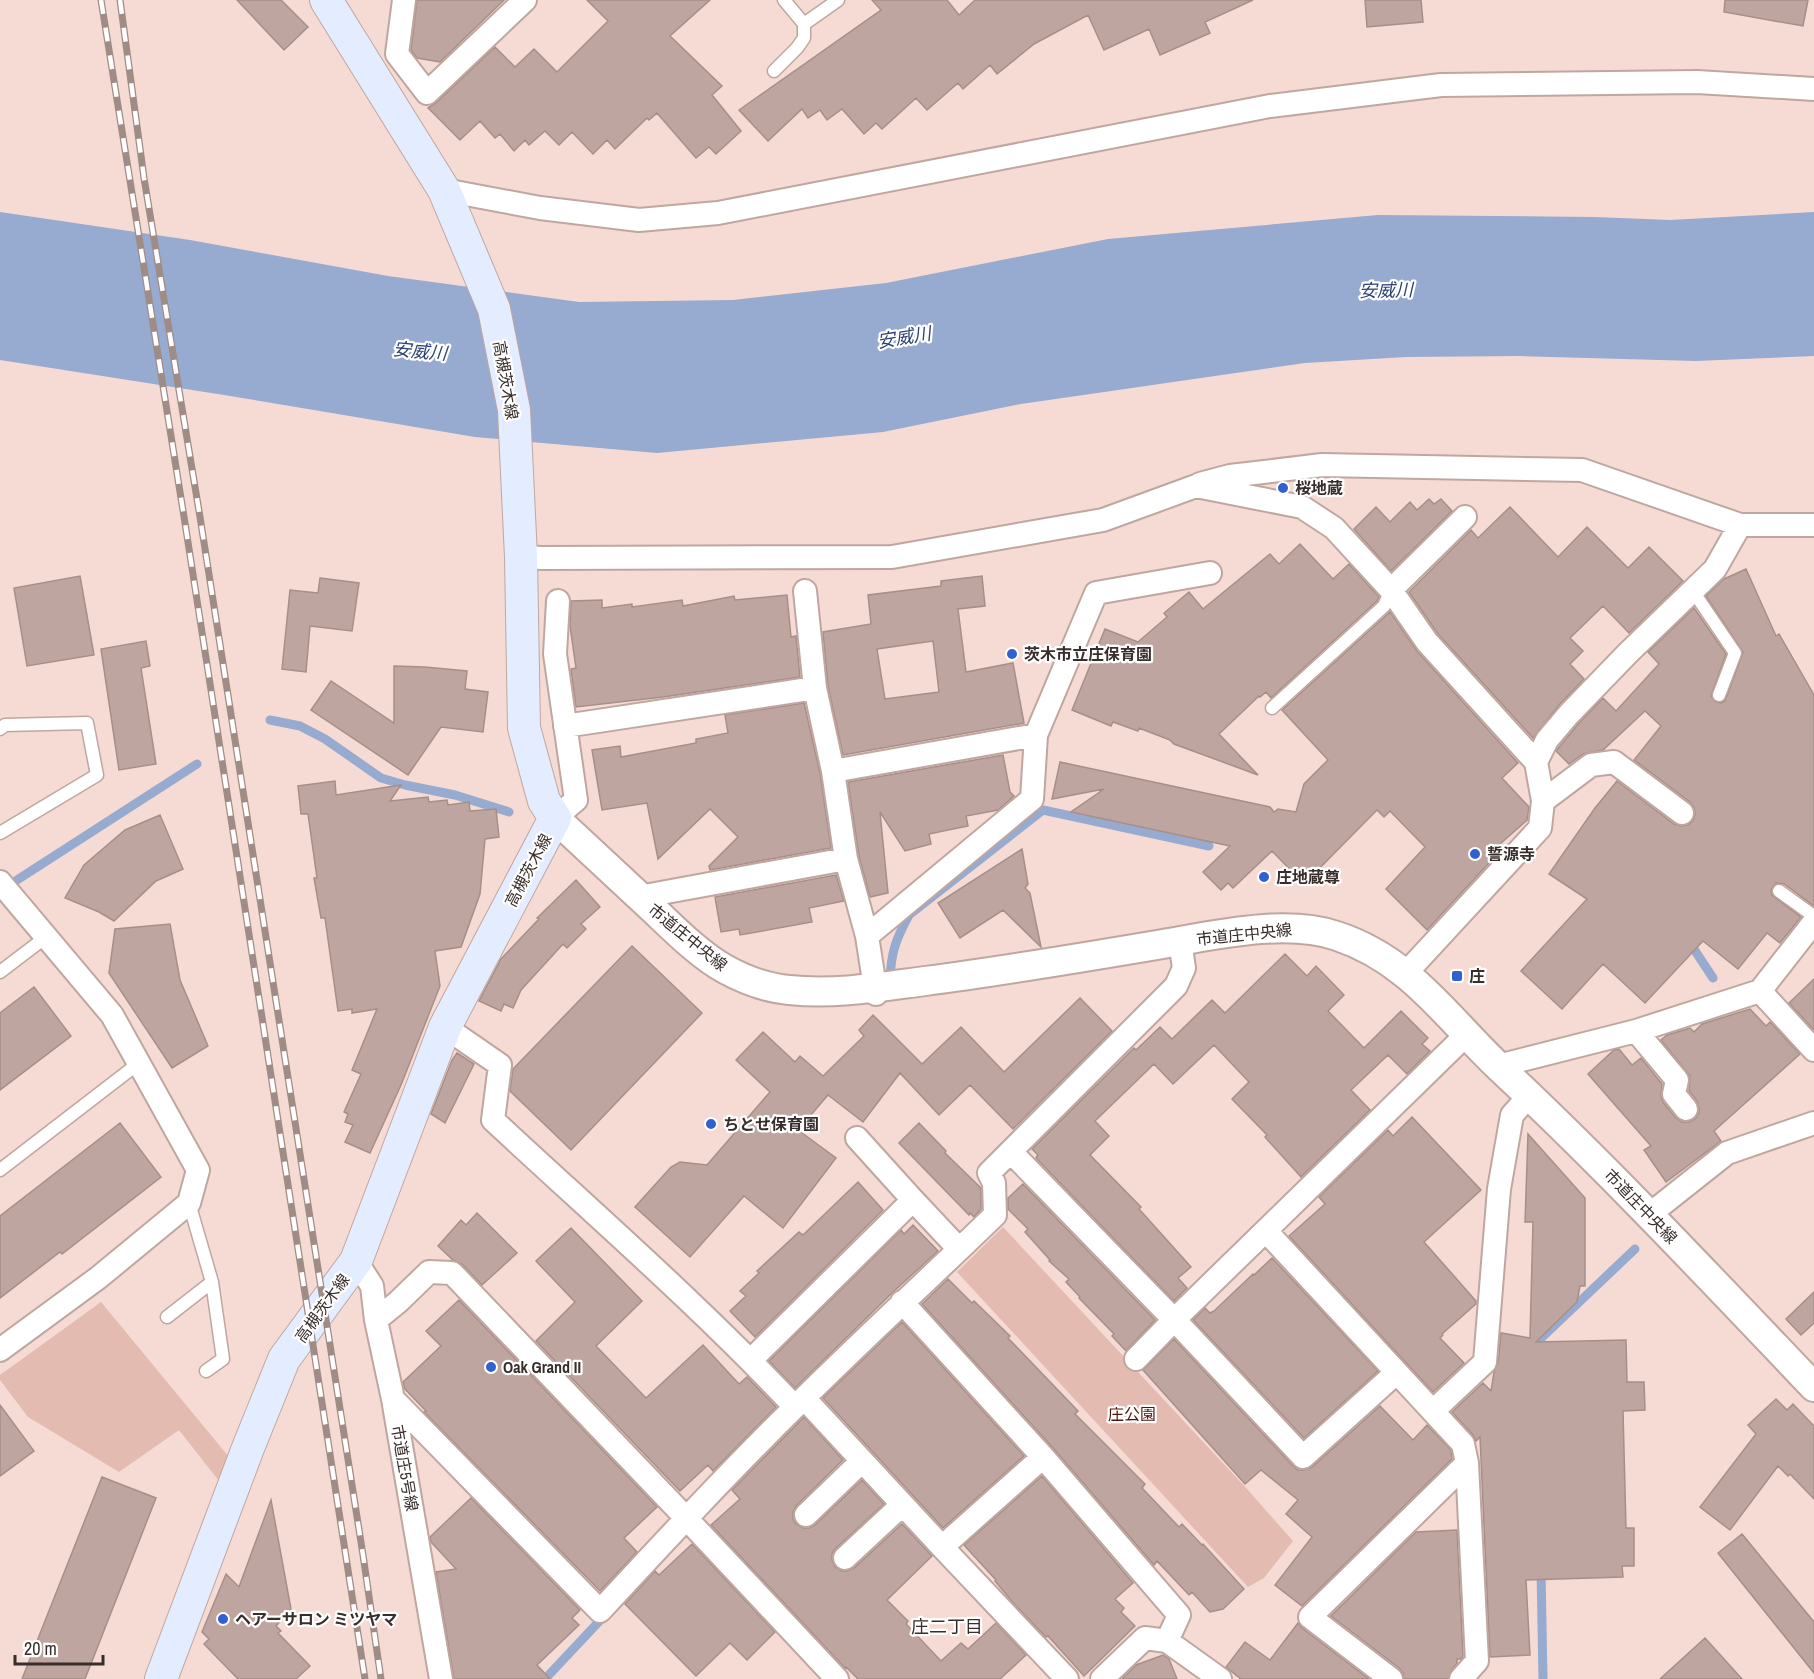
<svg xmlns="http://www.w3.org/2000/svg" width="1814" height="1679" font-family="'Archivo Narrow','Noto Sans JP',sans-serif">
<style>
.green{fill:#e3bbb1}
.water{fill:#97aacf}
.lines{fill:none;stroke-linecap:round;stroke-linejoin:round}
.stream{stroke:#97aacf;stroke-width:9}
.building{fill:#bea59f;stroke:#a78f89;stroke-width:1.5;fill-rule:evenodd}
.service-casing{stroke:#bfa7a0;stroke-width:15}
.minor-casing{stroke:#bfa7a0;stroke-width:26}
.tertiary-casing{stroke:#bfa7a0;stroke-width:32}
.secondary-casing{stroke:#bfa7a0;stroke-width:34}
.service{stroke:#fff;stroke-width:12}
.minor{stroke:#fff;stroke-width:22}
.tertiary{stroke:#fff;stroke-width:28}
.secondary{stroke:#e4edff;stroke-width:32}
.rail-casing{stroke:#9f8c87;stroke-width:7}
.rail{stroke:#fff;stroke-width:4.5;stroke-dasharray:14;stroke-linecap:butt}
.poi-dot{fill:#3161d0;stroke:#fff;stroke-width:2}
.labels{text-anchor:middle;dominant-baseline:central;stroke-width:4.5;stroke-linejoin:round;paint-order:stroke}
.street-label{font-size:16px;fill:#372d2a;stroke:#fff}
.poi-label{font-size:16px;font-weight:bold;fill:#372d2a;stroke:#fff;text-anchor:start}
.park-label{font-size:16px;fill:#4e1508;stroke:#fff}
.water-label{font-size:18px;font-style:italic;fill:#2b4273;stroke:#fff}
.neighbourhood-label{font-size:18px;fill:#372d2a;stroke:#fff}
</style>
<rect width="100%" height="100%" fill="#f5dbd4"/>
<!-- green -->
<path class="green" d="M1003 1227 1248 1490 1293 1541 1264 1578 1248 1587 957 1272Z
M101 1302 229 1457 219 1481 179 1430 119 1472 28 1417 0 1380V1375Z"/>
<!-- water -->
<path class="water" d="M0 212 190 240 388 276 579 302 733 300 886 283 1108 239 1378 215 1594 217 1670 220 1814 212V356L1696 361 1518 356 1406 357 1305 363 1021 404 883 432 657 453 475 437 224 395 0 360Z"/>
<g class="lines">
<!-- stream -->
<path class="stream" d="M270 720 300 726 325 739 381 778 405 785 455 795 509 812
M17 880 197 764
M1688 940 1713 978
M890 980C891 952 896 939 909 915L1043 810 1209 846
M1537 1351 1536 1343 1635 1249
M1541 1569 1543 1679
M545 1679 607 1613"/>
</g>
<!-- building -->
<path class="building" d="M237 0H281L308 27 284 50Z
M417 0H504L440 62 417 58 411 50Z
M587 0H710L670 36 722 86 712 95 741 131 716 154 709 147 696 158 657 113 649 120 647 118 615 149 607 140 593 154 572 132 559 145 545 131 529 145 525 140 514 151 500 134 495 138 480 121 460 140 428 108 436 103 495 47 515 67 534 49 557 72 608 21Z
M872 0H947L959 15 975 0H1253L1205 22 1210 33 1160 55 1149 29 1104 50 1088 15 1034 44 997 74 990 65 963 89 958 83 927 110 916 98 882 129 876 123 864 134 842 109 827 120 820 110 808 118 802 109 768 141 739 110 881 10Z
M1365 0H1421L1423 22 1367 27Z
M1725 0H1808L1803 26 1724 12Z
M1429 499 1434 504 1441 499 1452 511 1391 571 1354 529 1376 507 1390 522 1410 502 1417 510Z
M1510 507 1558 557 1587 527 1628 568 1649 547 1683 581 1629 633 1603 606 1570 638 1583 651 1570 664 1584 679 1559 705 1533 738 1438 634 1409 592 1471 530 1478 538Z
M1300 544 1333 579 1349 564 1379 597 1377 601 1271 698 1266 692 1260 697 1259 696 1219 734 1258 775 1174 744 1170 740 1139 728 1138 731 1113 722 1111 726 1072 710 1105 629 1138 642 1167 617 1164 613 1189 592 1203 609 1270 554 1279 564Z
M1746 569 1776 636 1779 634 1814 695V906L1784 884 1776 883 1771 890 1772 895 1801 917 1780 943 1767 933 1738 969 1703 941 1645 1003 1603 964 1562 1009 1521 971 1587 899 1549 874 1595 808 1617 781 1674 824 1681 826 1688 825 1693 821 1695 814 1694 807 1690 802 1634 760 1661 726 1645 711 1603 750 1583 754 1569 764 1556 751 1579 723 1603 698 1616 711 1659 664 1648 652 1694 608 1726 654 1711 696 1716 702 1721 703 1725 701 1743 652 1706 596 1724 579Z
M80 576 94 655 27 666 14 588Z
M982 576 985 606 958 609 966 672 1013 663 1024 723 843 755 828 686 823 632 871 624 868 595 941 586V581ZM933 641 939 692 885 699 877 649Z
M320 578 359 583 352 631 310 626 306 672 282 669 290 590 318 593Z
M787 595 791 637 796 636 800 677 663 697 576 707 571 669 576 668 570 626 571 601 602 600V608L632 604V607L682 600 683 606 734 596 735 600Z
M1390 612 1417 651 1518 763 1502 778 1529 807 1527 820 1499 845 1502 849 1427 930 1386 889 1425 847 1390 811 1384 817 1377 810 1304 884 1272 851 1233 888 1228 883 1221 890 1203 872 1230 846 1071 812 1104 789 1052 799 1060 762 1270 807 1274 812 1278 809 1296 812 1304 784 1328 760 1282 710Z
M146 641 150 666 141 668 156 764 119 770 101 649Z
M394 666 425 667 467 671 465 689 488 692 483 732 441 727 408 775 311 710 331 681 394 723Z
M804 703 820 773 831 848 710 870 709 866 738 837 710 809 658 859 647 803 602 810 592 750 620 746 621 757 696 743V739L728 733 725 715Z
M1003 755 1010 792 1014 796 998 810 966 816 968 826 929 834 931 844 905 851 880 812 888 893 870 897 859 856 848 782Z
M335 781 336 795 401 785 390 801 428 797 429 802 447 800 448 805 469 802 470 811 496 809 499 837 485 839 480 894 461 947 435 951 440 986 401 1085 370 1153 345 1142 353 1125 345 1122 348 1114 344 1112 361 1074 352 1070 377 1009 352 1013V1009L338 1011 325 918H321L314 878H317L308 814H301L298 786Z
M160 815 183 869 156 881 114 921 99 912 65 898 84 865 125 830Z
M1022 849 1028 884 1025 888 1030 893 1041 947 1003 910 960 938 938 903Z
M836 875 844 901 809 908 812 922 740 935 739 929 721 932 715 897Z
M576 880 600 907 581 924 586 929 567 948 563 944 521 990 513 1008 504 1004 501 1011 479 1001 501 959 539 919 537 918Z
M170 924 180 980 208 1046 172 1068 109 973 115 929Z
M632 946 702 1013 571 1150 510 1091 513 1069Z
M1285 954 1307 976 1316 966 1344 995 1328 1011 1364 1048 1401 1011 1428 1038 1422 1044 1430 1051 1407 1074 1388 1055 1351 1090 1370 1110 1301 1177 1265 1137 1267 1135 1232 1099 1249 1082 1214 1045 1173 1084 1154 1064 1095 1121 1109 1136 1090 1155 1141 1207 1139 1209 1191 1267 1178 1278 1187 1288 1174 1301 1036 1158 1038 1155 1032 1149 1131 1051 1134 1048 1136 1050 1160 1027 1172 1039 1212 1000 1225 1013Z
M1814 979V1030L1789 1003Z
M34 987 71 1036 0 1090V1013Z
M1080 998 1112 1031 1013 1129 970 1085 939 1115 900 1073 863 1122 828 1095 798 1130 836 1158 783 1228 744 1196 690 1257 635 1207 671 1167 680 1162 707 1165 770 1092 736 1060 763 1032 795 1062 800 1056 823 1076 864 1036 859 1030 873 1015 922 1064 961 1027 1004 1072Z
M1750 1009 1766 1026 1770 1022 1800 1054 1714 1131 1721 1141 1666 1182 1644 1150 1651 1146 1588 1074 1614 1050 1619 1049 1632 1065 1641 1058 1662 1084 1661 1097 1663 1102 1676 1118 1682 1122H1689L1695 1119 1699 1113V1108L1697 1101 1689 1091 1690 1076 1661 1040 1667 1035 1690 1028 1694 1032 1702 1024Z
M457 1053 474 1064 445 1123 431 1114 452 1060Z
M1412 1117 1481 1190 1424 1242 1476 1301V1304L1442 1334 1443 1335 1440 1338 1464 1363 1433 1392 1289 1236 1325 1204 1319 1197 1388 1130 1393 1136Z
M120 1123 161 1177 62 1254 60 1252 0 1298V1216Z
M919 1123 946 1151 945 1153 981 1188V1209L974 1217 970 1213 969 1215 899 1143Z
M1528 1134 1585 1198V1286H1580L1577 1302 1536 1342 1626 1340 1627 1382H1644L1645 1410 1623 1411 1626 1528H1634V1566H1622L1623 1577 1526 1580 1530 1655 1490 1657 1480 1437 1476 1441 1473 1435 1452 1412 1483 1383 1491 1391 1494 1372 1498 1363 1501 1333 1530 1338 1533 1222H1525Z
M858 1182 883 1210 755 1337 730 1311 746 1296 740 1291 759 1273 757 1271 799 1232 803 1235Z
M1023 1184 1155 1320 1126 1351 1112 1336 1114 1334 1079 1298 1080 1297 1066 1282 1069 1279 1049 1261 1050 1260 1025 1232 1028 1229 1008 1209V1198Z
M477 1213 517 1253 482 1285 462 1264 453 1260 438 1246 461 1220 466 1225Z
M913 1225 938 1251 893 1292 795 1388 769 1361 901 1230 904 1234Z
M571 1228 642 1301 596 1346 646 1398 703 1345 739 1384 747 1377 776 1407 713 1471 708 1465 680 1491 536 1341 575 1302 536 1261Z
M1272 1258 1378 1371 1304 1438 1193 1320 1205 1308 1210 1313 1214 1311 1253 1274 1254 1275Z
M948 1279 972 1303 974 1301 1010 1336 1008 1338 1078 1411 1075 1414 1145 1484 1142 1488 1179 1527 1182 1524 1202 1545 1203 1544 1244 1589 1223 1609 1210 1612 1192 1592 1189 1595 1157 1561 1154 1565 1053 1448 922 1304Z
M1814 1292V1323L1801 1335 1786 1319Z
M459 1300 657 1507 624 1538 637 1552 600 1591 424 1412 426 1411 405 1389 403 1382 441 1346 426 1331Z
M902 1322 1024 1456 943 1528 823 1398Z
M1174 1339 1293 1466 1298 1470H1305L1312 1467 1380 1406 1413 1440 1427 1425 1451 1450 1452 1459 1302 1606 1275 1585 1312 1537 1286 1514 1298 1500 1261 1470 1245 1484 1143 1370Z
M1776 1399 1787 1410 1793 1404 1814 1426V1499L1790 1474 1788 1476 1778 1466 1730 1530 1700 1507 1756 1434 1748 1425Z
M0 1405 34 1451 0 1476Z
M804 1417 843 1460 796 1506 793 1512V1519L796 1524 803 1528H809L815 1525 862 1480 884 1504 835 1549 832 1554V1560L835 1567 842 1571H847L854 1568 902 1524 932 1556 887 1600 908 1621 906 1624 941 1661 961 1643 968 1649 996 1623 1026 1655 1000 1679H858L846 1667 845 1668 711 1525 740 1499 732 1490Z
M1042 1476 1133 1583 1115 1599 1124 1608 1121 1612 1135 1626 1084 1676 1048 1636 1046 1637 1015 1605 995 1581 996 1580 964 1545Z
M102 1477 156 1498 85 1679H22Z
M471 1498 580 1610 572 1618 579 1625 537 1665 550 1679H454L436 1572 456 1569 431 1542 430 1537Z
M271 1500 291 1609 276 1626 281 1631 278 1633 310 1666 296 1679H238L204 1644 209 1639 202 1632 226 1574 239 1587Z
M1457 1530 1463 1656 1461 1659H1457V1663L1451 1671 1448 1679H1404L1403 1673 1399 1668 1331 1616 1416 1532Z
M1742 1534 1814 1622V1673L1718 1553Z
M692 1544 775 1632 747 1660 730 1643 696 1676 625 1604 655 1571 659 1575Z
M1298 1623 1302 1628 1369 1679H1241L1226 1667 1245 1642 1270 1660Z
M1705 1638 1742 1679H1660Z
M1163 1655 1169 1659 1177 1679H1122L1136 1665Z"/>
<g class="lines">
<defs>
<path id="service" d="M784 0 804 24 838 0
M774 71 797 48 804 38V24
M1693 591 1735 653 1719 695
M1272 708 1384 606 1391 590
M0 729 5 725 87 723 97 775 0 833
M1779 891 1814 916
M0 972 46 937
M0 1170 139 1063
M189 1203 212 1282 223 1359 206 1371
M167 1317 212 1282"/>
<path id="minor" d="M404 0 397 54 427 93 525 0
M444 190 540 208 639 220 718 213 1270 106 1441 85 1697 82 1814 89
M1200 484 1230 476 1322 465 1582 470 1740 525
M521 557 542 558 892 557 1103 520 1196 486 1302 507 1334 528 1391 590 1427 642 1536 762 1543 801 1540 828 1406 973
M1391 590 1465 517
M805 591 815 688 833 771 846 859 867 936 876 994
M565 726 815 688
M1036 735 1096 593 1210 573
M1536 762 1547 740 1569 714 1628 653 1715 569 1740 525H1814
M833 771 1036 735 1032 799 867 936
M1543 801 1591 765 1614 762 1682 813
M555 818 576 800 555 654 558 601
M0 882 112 1015 198 1170 189 1203 98 1278 0 1350
M639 897 846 859
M1760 991 1814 1050
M445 1027 500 1065 493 1120C595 1215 700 1306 795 1407
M1636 1031 1677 1080 1674 1094 1686 1109
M1498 1066 1636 1031 1760 991 1814 922
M857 1138 913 1200
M1011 1152 1185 1331 1303 1457 1396 1373
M1650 1214 1727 1153 1814 1123
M1266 1231 1463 1444 1467 1463 1477 1661 1461 1679
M356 1261 372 1286 376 1320 393 1399 441 1679
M902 1302 1043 1457 1179 1615 1167 1641
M376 1320 398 1302 429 1272 452 1273 686 1518 837 1679
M1136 1359 1174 1320 1467 1034
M751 1360 913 1200 959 1249
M804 1398 942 1547 1067 1679
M393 1399 600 1611C664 1542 728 1473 795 1407 860 1342 929 1279 995 1215L994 1183 989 1173 1176 986 1184 968 1180 941
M1433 1411 1485 1362 1499 1189 1512 1115 1530 1095
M806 1515 862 1461
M942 1547 1043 1457
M845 1558 902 1505
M1102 1679 1145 1638 1167 1641 1220 1679
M1391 1679 1310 1617 1467 1463"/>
<path id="tertiary" d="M555 818C588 849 622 880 655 911 675 930 701 956 725 969 745 980 766 988 789 990 835 995 880 987 925 981 1003 971 1080 958 1157 945 1211 936 1285 918 1337 936 1410 960 1447 1018 1500 1068 1609 1170 1711 1279 1814 1387"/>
<path id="secondary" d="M161 1679 248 1448 284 1359 356 1261 445 1027 555 818 544 801 524 728 521 557 514 410 494 309 444 190 326 0"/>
</defs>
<!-- service casing -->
<use href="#service" class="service-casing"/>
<!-- minor casing -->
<use href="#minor" class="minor-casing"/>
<!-- tertiary casing -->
<use href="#tertiary" class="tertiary-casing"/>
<!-- secondary casing -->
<use href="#secondary" class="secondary-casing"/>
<!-- service -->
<use href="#service" class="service"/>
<!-- minor -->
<use href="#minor" class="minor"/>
<!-- tertiary -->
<use href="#tertiary" class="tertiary"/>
<!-- secondary -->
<use href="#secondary" class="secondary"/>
<defs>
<path id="rail" d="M101 0 185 523 365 1679
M120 0 144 178 200 517 363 1555 381 1679"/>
</defs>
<!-- rail casing -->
<use href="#rail" class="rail-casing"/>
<!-- rail -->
<use href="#rail" class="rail"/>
</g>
<!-- markers -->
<g class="poi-dot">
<circle cx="1283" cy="488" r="6"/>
<circle cx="1012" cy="654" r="6"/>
<circle cx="1475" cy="854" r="6"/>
<circle cx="1264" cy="877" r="6"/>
<rect x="1451" y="970" width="12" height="12" rx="3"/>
<circle cx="711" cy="1124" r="6"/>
<circle cx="491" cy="1367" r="6"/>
<circle cx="223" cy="1619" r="6"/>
</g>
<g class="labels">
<!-- street labels -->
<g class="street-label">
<text transform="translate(506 380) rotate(80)">高槻茨木線</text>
<text transform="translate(528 870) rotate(-62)">高槻茨木線</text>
<text transform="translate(1244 934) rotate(-6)">市道庄中央線</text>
<text transform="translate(688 937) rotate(39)">市道庄中央線</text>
<text transform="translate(1641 1206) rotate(46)">市道庄中央線</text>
<text transform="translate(322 1308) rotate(-54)">高槻茨木線</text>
<text transform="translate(405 1468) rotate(80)">市道庄5号線</text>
</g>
<!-- poi labels -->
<g class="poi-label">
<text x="1295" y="488">桜地蔵</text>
<text x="1024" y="654">茨木市立庄保育園</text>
<text x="1487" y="854">誓源寺</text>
<text x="1276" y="877">庄地蔵尊</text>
<text x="1469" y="976">庄</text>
<text x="723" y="1124">ちとせ保育園</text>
<text x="503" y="1367">Oak Grand II</text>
<text x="235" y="1619">ヘアーサロン ミツヤマ</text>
</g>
<!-- park labels -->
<g class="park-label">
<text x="1132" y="1414">庄公園</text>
</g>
<!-- water labels -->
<g class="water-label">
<text transform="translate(1386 290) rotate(-1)">安威川</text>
<text transform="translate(904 337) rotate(-9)">安威川</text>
<text transform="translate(420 351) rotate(5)">安威川</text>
</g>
<!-- neighbourhood labels -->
<g class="neighbourhood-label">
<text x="947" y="1626">庄二丁目</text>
</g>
</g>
<!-- scale -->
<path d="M15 1655v9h88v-9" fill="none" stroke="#372d2a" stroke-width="3"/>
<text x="24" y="1655" font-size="18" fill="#372d2a" stroke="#ffffff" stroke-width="4.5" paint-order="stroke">20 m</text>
</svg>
